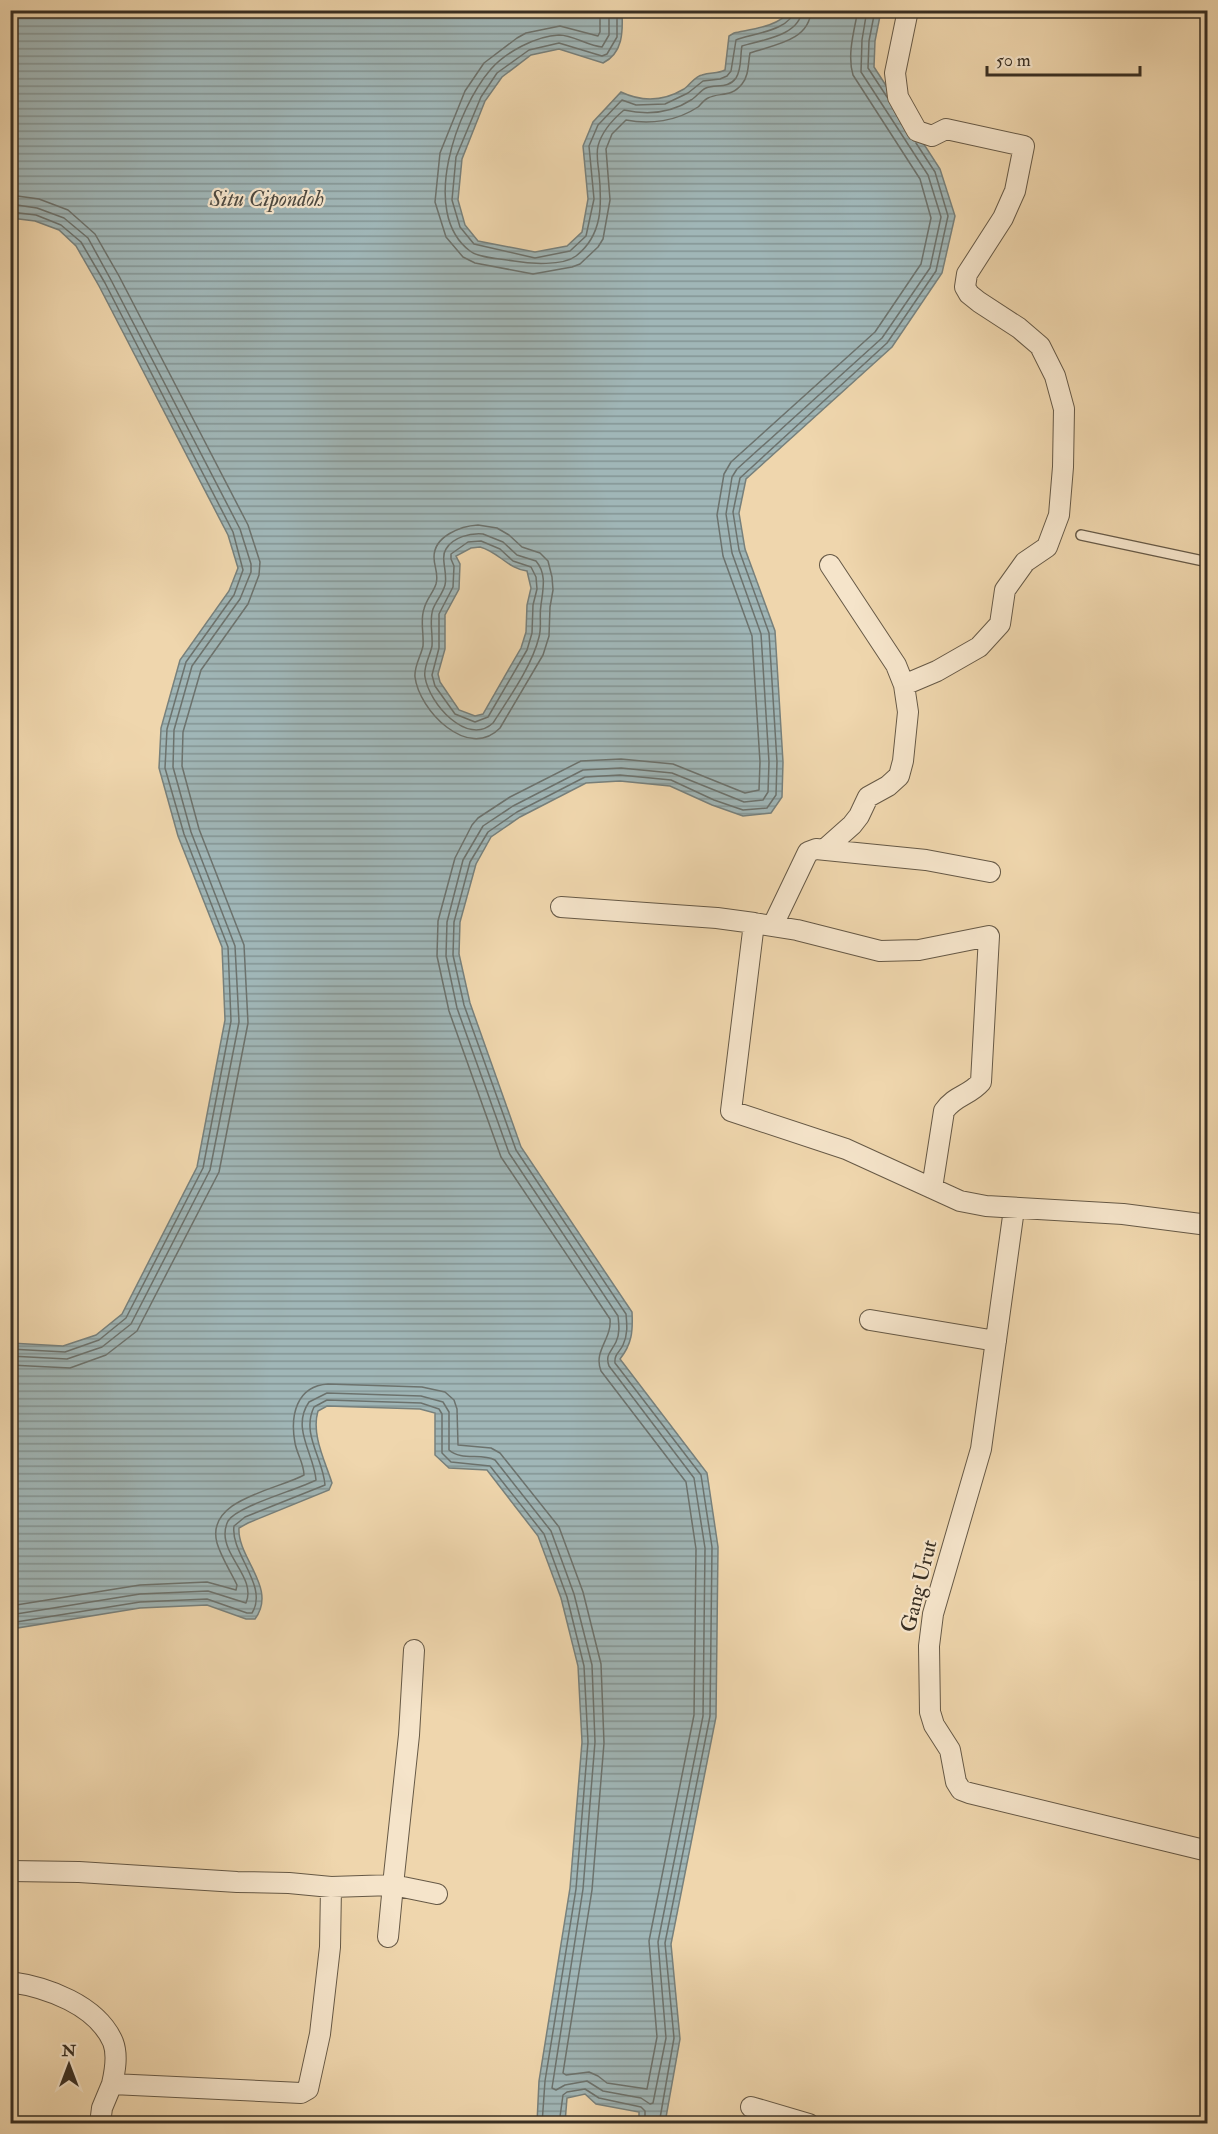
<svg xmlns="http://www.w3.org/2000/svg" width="1218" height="2134" font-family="'IM FELL Double Pica',serif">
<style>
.water{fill:url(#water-rules);stroke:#77807c;stroke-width:1.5;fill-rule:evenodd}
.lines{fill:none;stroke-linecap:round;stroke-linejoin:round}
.shore{stroke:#6c726d;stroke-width:1.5}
.service-casing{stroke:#665946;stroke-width:12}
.minor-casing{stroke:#665946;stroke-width:22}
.service{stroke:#f5e4ca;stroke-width:9}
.minor{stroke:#f5e4ca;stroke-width:20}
.labels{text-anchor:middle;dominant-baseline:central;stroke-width:4.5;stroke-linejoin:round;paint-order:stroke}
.street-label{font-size:21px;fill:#392f23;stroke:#f5e4ca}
.water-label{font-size:22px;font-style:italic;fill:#4e4a41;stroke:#f5e4ca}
</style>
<defs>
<pattern id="water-rules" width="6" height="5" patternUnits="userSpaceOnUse" patternTransform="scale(1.5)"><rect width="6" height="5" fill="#a0b6b7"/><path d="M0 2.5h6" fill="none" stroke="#839494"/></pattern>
</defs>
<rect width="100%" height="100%" fill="#efd6ad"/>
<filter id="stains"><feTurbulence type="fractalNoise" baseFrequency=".00333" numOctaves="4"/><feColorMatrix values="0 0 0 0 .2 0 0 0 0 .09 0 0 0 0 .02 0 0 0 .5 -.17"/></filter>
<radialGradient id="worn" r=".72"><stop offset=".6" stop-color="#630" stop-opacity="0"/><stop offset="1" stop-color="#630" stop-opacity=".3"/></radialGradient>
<!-- water -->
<path class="water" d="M11 11H621L622 12C623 32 623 53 603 63L559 49 531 55 502 77 485 101 462 159 458 200 465 225 478 241 535 252 567 246 582 232 588 199 583 146 593 122 621 92C642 102 664 101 684 89 690 85 695 76 702 75 711 72 717 74 725 70L729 36 734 33C752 29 778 27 790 11H881L875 41 874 67 940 169 955 216 942 273 892 347 746 479 739 513 745 549 775 631 783 762 782 797 771 813 743 816 712 805 670 786 620 781 586 783 520 817 491 837 476 864 460 922 459 954 470 1003 521 1147 632 1312C633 1331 632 1344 620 1359L707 1473 718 1547 716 1717 671 1944 680 2039 665 2123H639V2112L596 2104 585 2094 567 2098 565 2123H537L539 2081 570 1888 582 1742 578 1666 561 1598 538 1536 487 1470 449 1468 435 1455V1413L420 1409 327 1406 318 1411C311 1434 325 1461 332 1483L329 1490 248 1523 239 1528C237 1558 278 1588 255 1619H246L207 1605 140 1608 11 1629V1343L63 1346 96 1335 122 1314 197 1167 225 1020 222 947 178 836 159 768 161 728 180 660 229 591 238 568 228 535 99 286 76 246 59 230 35 221 11 218ZM480 547C499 552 508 569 527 571L531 588 527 605 526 632 521 648 483 714 475 716 459 710 440 682 438 674 445 649V615L459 589 460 564 456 556 471 548Z"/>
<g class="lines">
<!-- shore -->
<path class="shore" d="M600 10V32L598 36 560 26 526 33 517 38 484 63 465 91 440 153 435 202 446 237 463 257 475 263 533 274 572 267 580 264 598 247 603 239 610 200 606 149 612 134 626 120C650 125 677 121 698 107 701 104 704 100 708 98 719 92 731 98 742 84 749 76 748 63 750 53 773 45 810 41 811 10
M609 10V35L602 47C588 46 573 35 559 35 536 36 506 52 491 69 457 108 419 213 470 251 478 258 503 259 514 261 530 264 563 266 576 256 603 235 602 204 599 173 598 165 596 154 598 146 602 131 612 120 624 110 647 115 671 113 691 100 696 97 701 90 706 88 716 84 728 89 736 78 742 69 740 55 742 46 761 40 800 36 802 10
M617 10V37L607 54 602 56 559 43 529 50 497 73 481 97 456 157 452 200 460 227 474 244 535 258 570 251 586 236 594 199 589 146 598 125 622 100 636 105 665 104 688 93 703 81 720 79 727 76 731 71 736 40C751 34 792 30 794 10
M875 10 869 41 868 68 887 97
M10 195 39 199 68 210 95 234 119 276 248 525 260 562 259 575 248 604 201 670 183 732 182 766 199 829 244 945 248 1023 219 1172 137 1331 106 1355 70 1368 10 1365
M10 204 37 208 64 218 88 238 111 280 240 529 251 564V572L240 599 192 666 174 730 173 767 191 832 235 946 239 1022 210 1170 131 1324 102 1347 67 1359 10 1356
M10 212 36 215 61 225 81 242 105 283 233 532 243 570 234 595 186 662 167 729 165 768 184 834 228 947 231 1021 203 1168 126 1318 99 1340 65 1352 10 1349
M478 525 497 528 509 535 522 547 540 553 548 561 552 577 553 590 550 607 549 636 543 655 500 728C468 761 419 710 415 677 414 666 421 656 423 646 424 634 420 620 424 609 426 600 433 593 436 584 439 574 434 567 434 557 434 536 461 526 478 525Z
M483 534 503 542 517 555 536 561C547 574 543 589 541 605 539 616 542 627 539 637 532 666 509 698 493 723 467 747 429 703 425 677 423 667 430 656 432 646 433 634 429 620 433 609 436 601 443 593 445 585 448 573 440 558 446 549 453 537 470 533 483 534Z
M481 541 500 549 513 561 531 567 536 577 537 589 533 605 532 633 527 650 488 717 475 722 455 714 435 686 432 675 439 648V614L453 587 454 566 451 559V554L468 542Z
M10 1606 140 1585 207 1582 236 1590 237 1585C231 1572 221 1557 217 1543 205 1499 277 1490 304 1475 304 1464 297 1454 295 1443 290 1416 296 1386 328 1384L422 1387 445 1392 454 1400 457 1409 458 1445 491 1448 500 1453 559 1527 583 1592 601 1664 604 1743 592 1890 563 2073 566 2075 589 2072 598 2076 607 2083 647 2089 657 2037 649 1941 694 1715 696 1549 686 1482 601 1371C593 1351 612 1339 610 1319L501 1157 449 1011 437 956 438 921 455 858 472 825 478 818 510 797 581 761 621 759 673 764 745 793 759 790 760 762 752 636 723 556 717 515 724 474 731 462 875 332 921 264 931 218 920 179 853 75C847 55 854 31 858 10
M10 1615 140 1594 208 1591 246 1603C256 1579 225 1558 225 1534 225 1530 226 1525 228 1521 237 1506 297 1490 316 1480 314 1454 291 1428 309 1402L327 1393 421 1396 443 1402 449 1412V1450C461 1461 481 1453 495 1460L551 1531 574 1594 592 1665 595 1742 583 1889 552 2088 556 2090 565 2085 587 2081 603 2091 641 2098 650 2104 653 2103 666 2038 658 1942 703 1716 705 1548 694 1478 609 1366C605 1355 611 1352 616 1342 620 1334 619 1325 618 1316L509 1153 457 1008 446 956 447 922 463 860 483 826 513 806 583 770 621 768 672 773 744 802 763 800 768 792 769 762 761 634 732 553 726 514 732 477 737 469 882 338 930 268 941 217 928 175 861 72 862 40 867 10
M10 1623 140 1602 207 1599 247 1613H252C269 1586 230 1553 234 1526L245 1517 325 1485C323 1458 301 1434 314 1407L327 1400 421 1403 439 1409 442 1414V1453L451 1462 490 1466 544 1534 567 1597 584 1666 588 1742 576 1889 545 2081 542 2124
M559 2124 563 2095 567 2092 585 2089 599 2098 641 2107 645 2111V2124
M659 2124 674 2038 665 1943 710 1716 712 1547 701 1475 615 1363C614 1354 620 1352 623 1345 628 1334 627 1325 626 1314L516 1150 464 1005 453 955 454 922 470 862 488 832 517 812 585 777 620 775 671 780 714 800 743 810 767 808 776 795 777 762 769 633 739 550 733 512 740 478 887 343 936 271 948 216 935 172 916 143"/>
<defs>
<path id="service" d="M1081 535 1208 562"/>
<path id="minor" d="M904 685 937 671 979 647 1000 624 1005 590 1025 562 1047 547 1059 515 1063 467 1064 409 1055 376 1040 346 1019 328 979 302 969 294 965 287 967 274 1003 218 1015 191 1024 146 946 129 932 136 917 131 898 97 895 73 908 10
M825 849 852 825 859 816 868 797 888 786 899 776 903 761 908 712 904 685 896 665 830 565
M561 907 717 918 754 923 731 1111 846 1149 960 1201 986 1206 1123 1214 1208 1225
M754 923 797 930 880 951 919 950 989 936 981 1082C969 1096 955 1095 944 1111L932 1188
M773 925 808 852 816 849 926 860 990 872
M1014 1209 981 1449 933 1614 929 1646 930 1712 934 1725 950 1750 956 1782 961 1790 969 1793 1208 1851
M870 1320 996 1341
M10 1871 79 1872 237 1882 289 1883 331 1887 393 1885 409 1735 414 1650
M388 1937 393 1885 437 1894
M10 1982C47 1987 97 2005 113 2042 118 2055 115 2071 112 2084L301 2093 308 2089 320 2034 330 1947 331 1887
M751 2107 809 2124
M100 2124 102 2108 112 2084"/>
</defs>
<!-- service casing -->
<use href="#service" class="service-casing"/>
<!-- minor casing -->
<use href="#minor" class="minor-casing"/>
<!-- service -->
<use href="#service" class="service"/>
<!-- minor -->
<use href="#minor" class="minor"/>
</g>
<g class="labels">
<!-- street labels -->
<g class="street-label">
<text transform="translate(919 1586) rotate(-76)">Gang Urut</text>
</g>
<!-- water labels -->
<g class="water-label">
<text x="267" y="199">Situ Cipondoh</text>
</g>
</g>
<!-- margin -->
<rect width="1218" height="2134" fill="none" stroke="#efd6ad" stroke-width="36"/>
<rect x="12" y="12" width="1194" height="2110" fill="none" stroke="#392f23" stroke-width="3"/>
<rect x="18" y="18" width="1182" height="2098" fill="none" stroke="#392f23" stroke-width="1.5"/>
<!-- north arrow -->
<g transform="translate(69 2065)" stroke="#f5e4ca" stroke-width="4.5" paint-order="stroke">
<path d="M0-4.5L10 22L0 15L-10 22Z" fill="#392f23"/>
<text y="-9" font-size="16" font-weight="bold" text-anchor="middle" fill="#392f23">N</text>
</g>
<!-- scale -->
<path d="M987 66v9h153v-9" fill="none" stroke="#392f23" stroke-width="3"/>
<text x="996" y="66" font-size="18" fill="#392f23" stroke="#f5e4ca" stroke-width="4.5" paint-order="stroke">50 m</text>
<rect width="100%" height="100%" filter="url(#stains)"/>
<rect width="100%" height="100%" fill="url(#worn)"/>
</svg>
